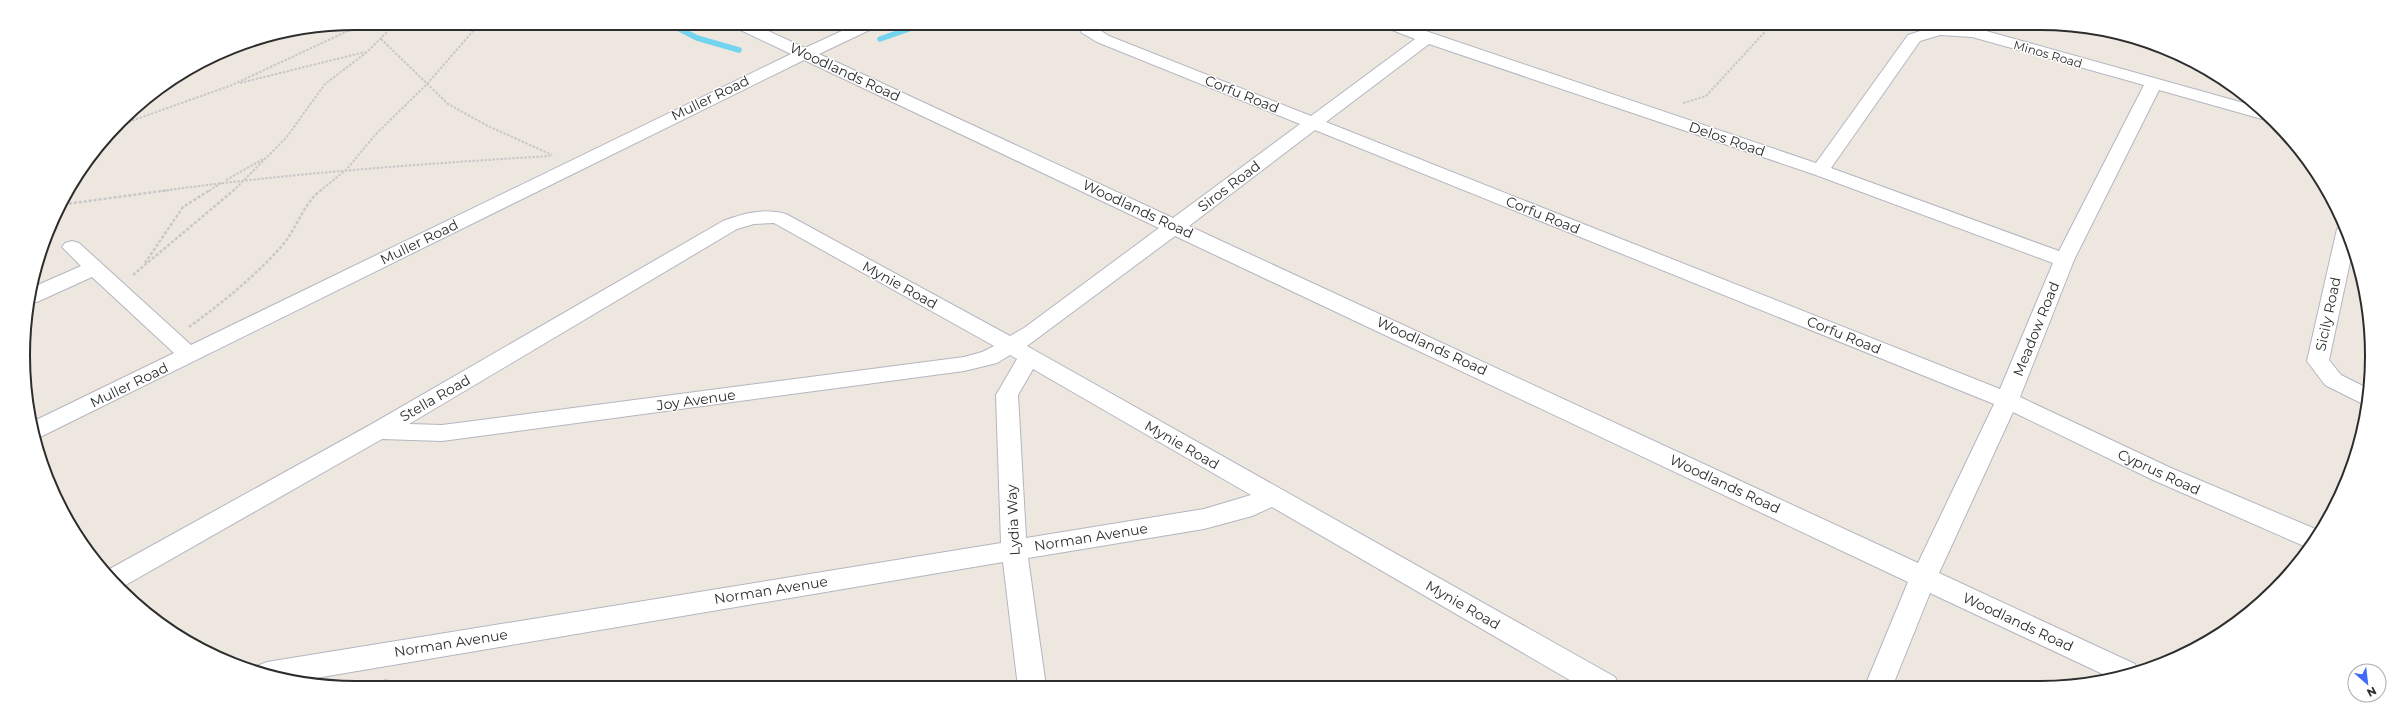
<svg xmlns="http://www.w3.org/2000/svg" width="2395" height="711" font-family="Montserrat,sans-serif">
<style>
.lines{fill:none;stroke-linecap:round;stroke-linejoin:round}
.stream{stroke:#73d4f0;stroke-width:5.5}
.minor-casing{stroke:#b3b6c0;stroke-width:2}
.path-far2{stroke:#c8c8c8;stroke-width:2;stroke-dasharray:2.5 1.5;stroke-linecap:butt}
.path-far1{stroke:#c8c8c8;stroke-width:2.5;stroke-dasharray:3 2;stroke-linecap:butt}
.path{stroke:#c8c8c8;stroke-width:3;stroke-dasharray:3.5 2.5;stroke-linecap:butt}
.minor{fill:#fff;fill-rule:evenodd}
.labels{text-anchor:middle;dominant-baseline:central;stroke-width:3;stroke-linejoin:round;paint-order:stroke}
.far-street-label{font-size:12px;fill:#2d2d2d;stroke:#fff}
.street-label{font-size:14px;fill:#2d2d2d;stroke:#fff}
.rim{fill:none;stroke:#2d2d2d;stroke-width:2}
</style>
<rect width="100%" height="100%" fill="#eee7df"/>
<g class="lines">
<!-- stream -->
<path class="stream" d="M668 23 697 38 739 50
M880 39 926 23"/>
<defs>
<path id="minor" d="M730 23H751L805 48 859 23H880L878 26 819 54 1173 218 1300 124 1097 42 1082 33 1077 23H1093L1095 27 1109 36 1311 116 1415 39 1382 26 1380 23H1402L1816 163 1908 35 1939 25 1979 29 2258 107 2273 119H2262L2159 90 2074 260 2020 397 2171 468 2320 531 2307 547 2304 546 2153 480 2013 412 1939 573 2135 664 2137 669 2109 677 1930 593 1893 685 1865 686 1908 582 1175 236 1027 346 1615 677 1619 686H1580L1272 507 1252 516 1204 529 1028 558 1046 687H1018L1003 562 292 682 255 671 257 666 267 662 1001 543 996 395 1017 359 1010 355 997 363 964 371 442 441 382 439 124 586 106 571 370 425 723 221C744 213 764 208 786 214L1010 336 1024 328 1159 228 804 60 34 440 32 422 174 353 92 277 37 302 29 303 31 288 81 266 62 247 65 243 72 241 79 243 191 345 791 54 732 26ZM1940 35 1972 37 2144 85 2059 251 1831 168 1920 41ZM1429 44 1813 174 2053 263 2000 389 1326 122ZM1315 130 1994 404 1918 563 1189 226ZM774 223 994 346 982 352 964 357 442 425 409 424 737 229 754 224ZM1033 369 1251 495 1204 509 1026 538 1018 395Z
M2344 224 2353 248 2329 360 2341 375 2369 389 2367 406 2325 385 2307 361 2337 229Z"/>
</defs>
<!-- minor casing -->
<use href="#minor" class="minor-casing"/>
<!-- path-far2 -->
<path class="path-far2" d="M381 39 448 104 488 126 552 155
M240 83 365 52
M1683 103 1706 96 1773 23
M117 126 232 85 365 23
M226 180 265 158
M162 191C291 173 420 164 550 156
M209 191 221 183
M233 191 286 138 325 84 367 52 389 30 376 23
M320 191 347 169 375 135 427 84 480 23"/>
<!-- path-far1 -->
<path class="path-far1" d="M59 205 169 190
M145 263 183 207 210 190
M133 275 234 190
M189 327C222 303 254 277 281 247 297 229 302 205 321 190"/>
<!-- path -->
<path class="path" d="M384 688 386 679"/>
<!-- minor -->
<use href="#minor" class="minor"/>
</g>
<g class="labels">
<!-- far-street labels -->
<g class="far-street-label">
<text transform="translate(2048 54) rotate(16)">Minos Road</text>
</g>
<!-- street labels -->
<g class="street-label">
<text transform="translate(845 72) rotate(25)">Woodlands Road</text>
<text transform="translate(1242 94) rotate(22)">Corfu Road</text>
<text transform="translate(710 98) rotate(-26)">Muller Road</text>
<text transform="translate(1727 139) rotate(19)">Delos Road</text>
<text transform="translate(1229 186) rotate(-37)">Siros Road</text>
<text transform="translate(1138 209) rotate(25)">Woodlands Road</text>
<text transform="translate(1543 215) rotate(22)">Corfu Road</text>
<text transform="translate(419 242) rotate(-26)">Muller Road</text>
<text transform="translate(900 285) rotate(29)">Mynie Road</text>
<text transform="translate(2328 314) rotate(-78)">Sicily Road</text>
<text transform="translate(2036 329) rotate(-68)">Meadow Road</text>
<text transform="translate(1844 335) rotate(22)">Corfu Road</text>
<text transform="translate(1432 346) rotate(25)">Woodlands Road</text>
<text transform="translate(129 385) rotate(-26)">Muller Road</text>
<text transform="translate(435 398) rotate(-30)">Stella Road</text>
<text transform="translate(696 400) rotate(-8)">Joy Avenue</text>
<text transform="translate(1182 445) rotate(30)">Mynie Road</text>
<text transform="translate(2159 472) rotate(25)">Cyprus Road</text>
<text transform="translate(1725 484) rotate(25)">Woodlands Road</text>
<text transform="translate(1013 520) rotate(-93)">Lydia Way</text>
<text transform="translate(1091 537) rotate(-9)">Norman Avenue</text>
<text transform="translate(771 590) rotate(-9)">Norman Avenue</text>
<text transform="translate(1463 605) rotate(30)">Mynie Road</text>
<text transform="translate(2018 622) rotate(25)">Woodlands Road</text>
<text transform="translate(451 643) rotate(-9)">Norman Avenue</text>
</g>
</g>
<!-- crop -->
<path d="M0 0H2395V711H0ZM355 30H2040A325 325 0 0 1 2365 355V356A325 325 0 0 1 2040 681H355A325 325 0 0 1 30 356V355A325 325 0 0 1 355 30Z" fill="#fff" fill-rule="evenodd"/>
<path class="rim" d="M355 30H2040A325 325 0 0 1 2365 355V356A325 325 0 0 1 2040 681H355A325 325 0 0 1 30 356V355A325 325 0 0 1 355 30Z"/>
<!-- north arrow -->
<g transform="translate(2367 683) rotate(152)"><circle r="19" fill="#ffffff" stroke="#ababab"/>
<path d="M0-3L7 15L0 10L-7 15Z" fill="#3f6afb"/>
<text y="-6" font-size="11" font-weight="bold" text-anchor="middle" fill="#2d2d2d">N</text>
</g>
</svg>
